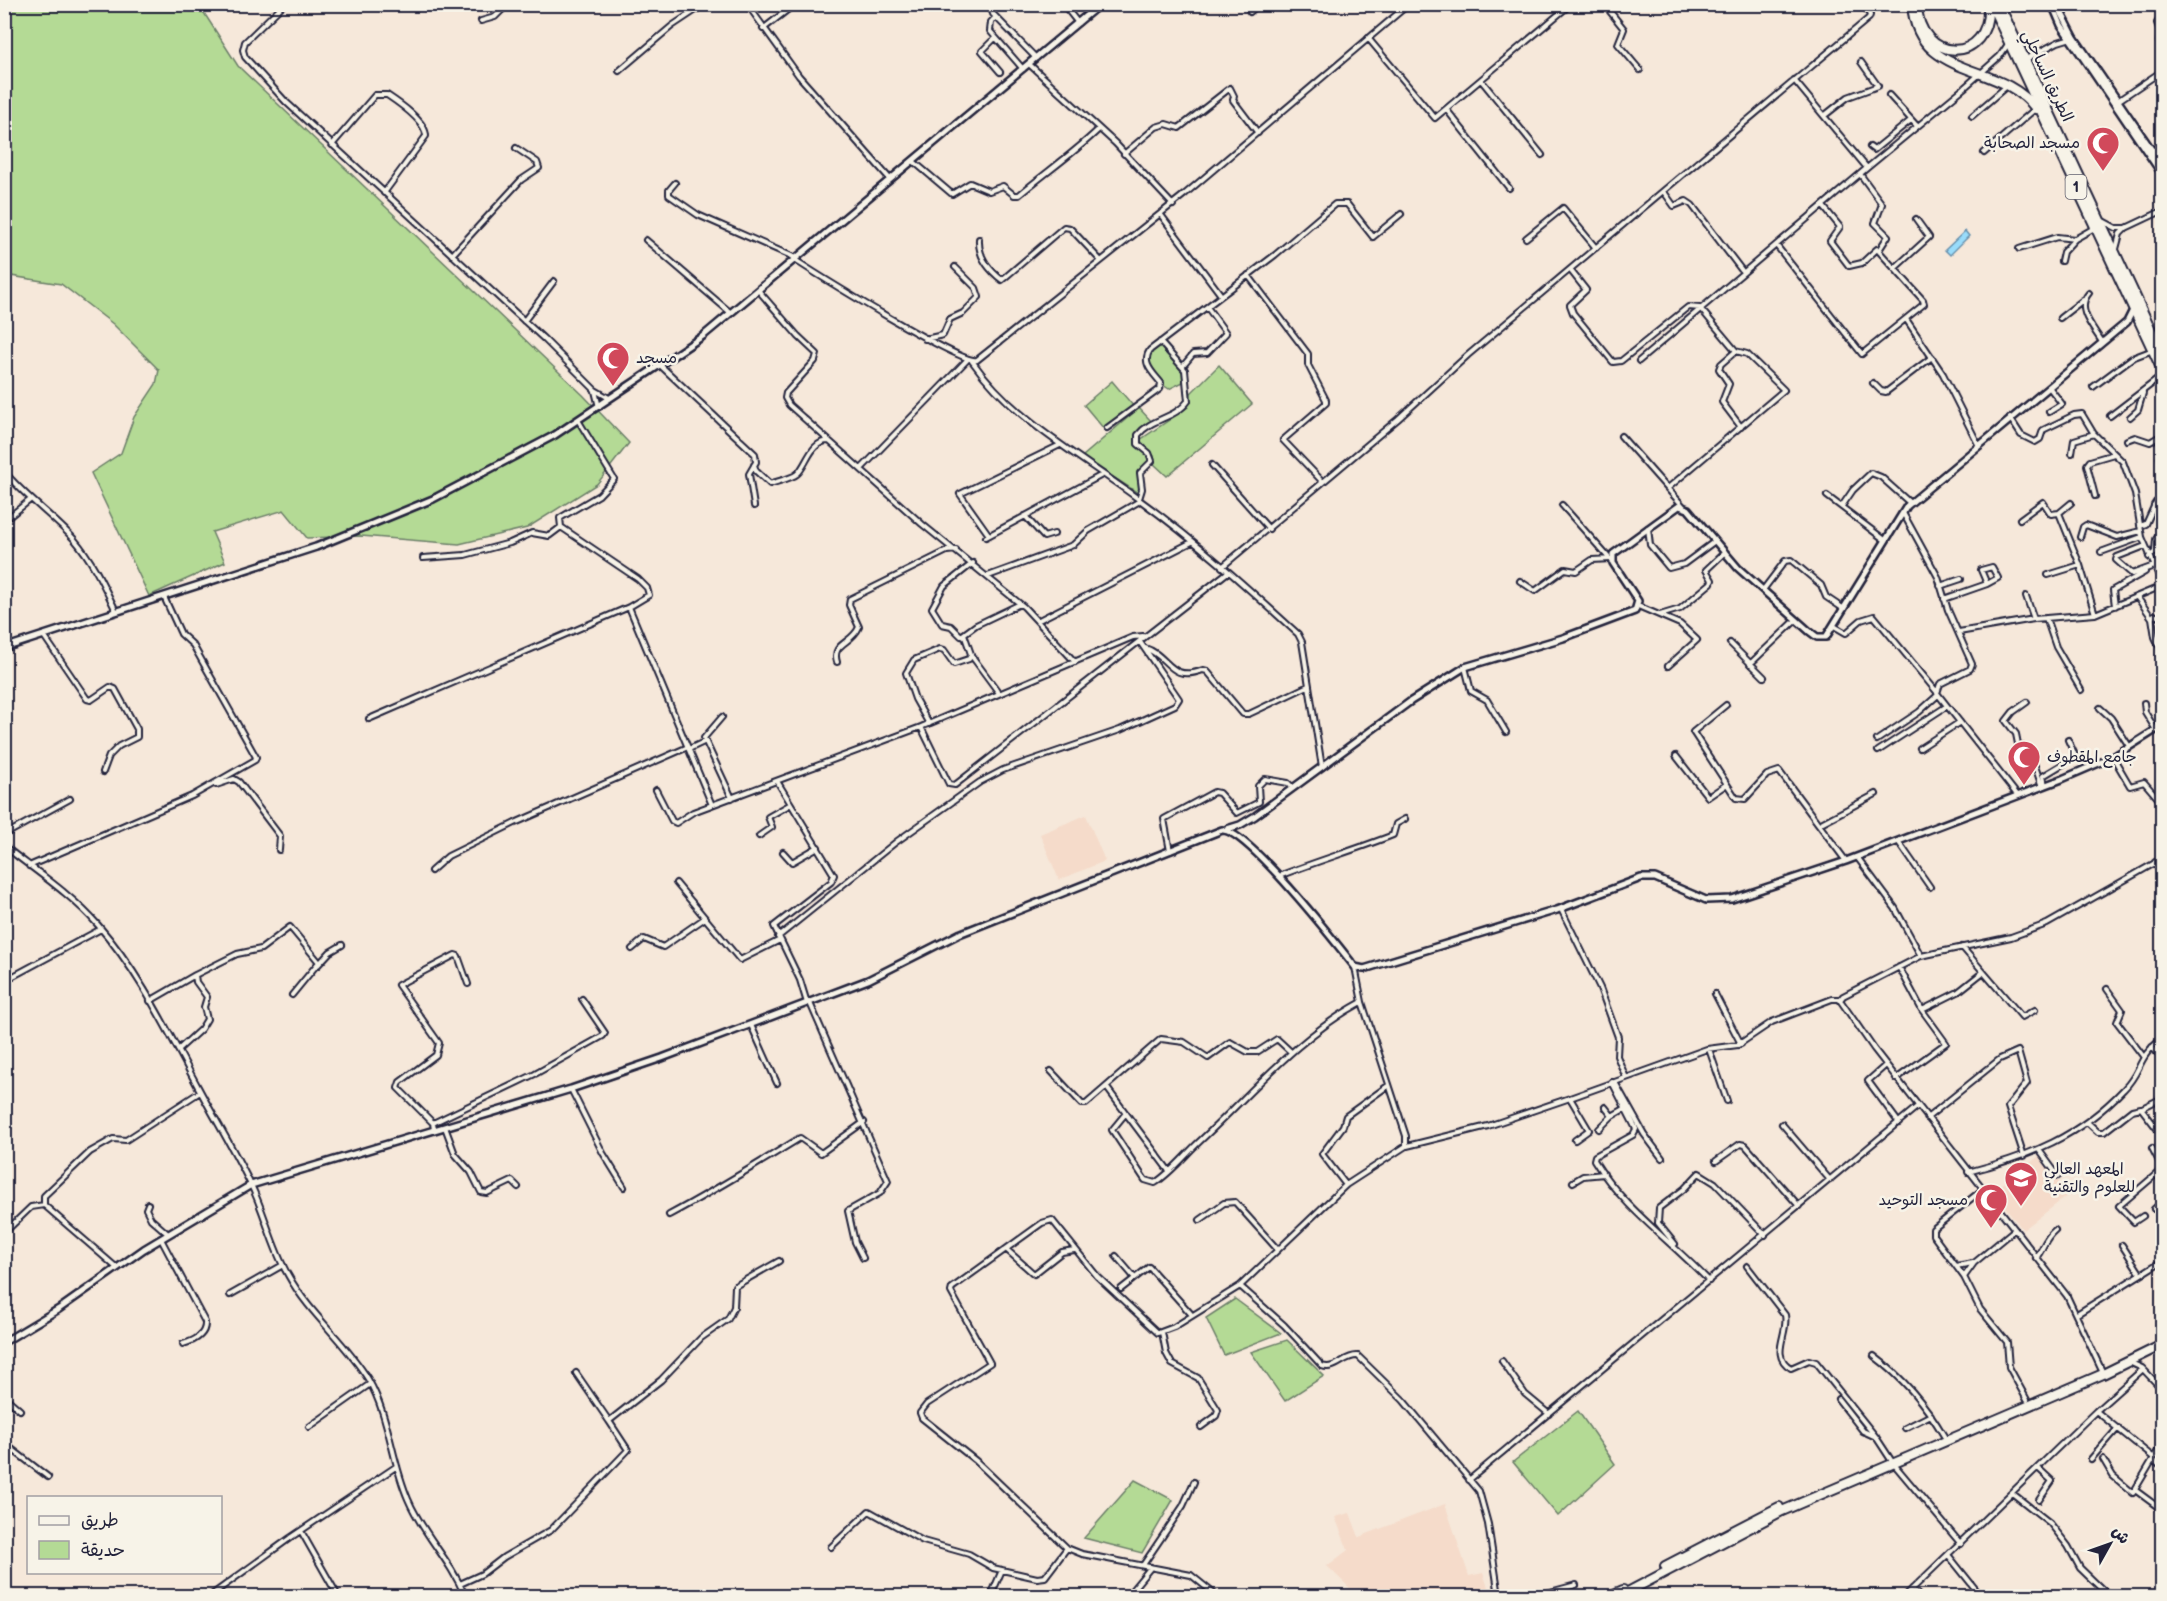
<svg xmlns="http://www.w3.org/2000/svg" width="2167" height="1601" font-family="'Balsamiq Sans','Playpen Sans Arabic',sans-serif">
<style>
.built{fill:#f5dbca}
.green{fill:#b4da95;stroke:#6b7e68;stroke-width:1.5}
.water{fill:#99dcfb;stroke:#6992ae;stroke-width:1.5}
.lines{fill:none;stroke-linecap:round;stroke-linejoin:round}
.street-casing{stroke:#22223b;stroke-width:8}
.secondary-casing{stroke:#22223b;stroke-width:10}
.highway-casing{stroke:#22223b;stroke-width:12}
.street{stroke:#f7f3e8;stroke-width:4}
.secondary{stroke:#f7f3e8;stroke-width:5}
.highway{stroke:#f7f3e8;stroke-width:8}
.labels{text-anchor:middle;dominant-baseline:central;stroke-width:5;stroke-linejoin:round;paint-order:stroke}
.shield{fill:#f7f3e8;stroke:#62616f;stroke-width:1.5}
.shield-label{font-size:15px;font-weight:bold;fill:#22223b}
.street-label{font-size:16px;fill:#22223b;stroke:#f7f3e8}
.poi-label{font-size:16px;fill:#22223b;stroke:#f7f3e8;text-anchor:start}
</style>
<rect width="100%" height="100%" fill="#f6e8da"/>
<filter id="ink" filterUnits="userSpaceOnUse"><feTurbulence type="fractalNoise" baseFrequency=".0167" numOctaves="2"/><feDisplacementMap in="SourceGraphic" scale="12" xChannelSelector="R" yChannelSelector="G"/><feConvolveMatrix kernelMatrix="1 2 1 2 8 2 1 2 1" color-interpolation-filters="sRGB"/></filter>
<g filter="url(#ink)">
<!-- built -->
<path class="built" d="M1086 815 1105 861 1059 880 1040 834Z
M2039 1156 2068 1195 2023 1230 1993 1191Z
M1445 1504 1469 1576 1483 1573 1491 1596H1358L1327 1566 1348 1550 1335 1517 1350 1513 1359 1537Z"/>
<!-- green -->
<path class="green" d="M5 5H199L238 66 583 395 629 443 597 484 527 528 459 544 361 536 307 538 284 510 212 532 225 562 149 596 91 473 121 453 134 417 156 384 159 370 113 324 61 284 5 275Z
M1160 345 1183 369 1185 381 1169 389 1163 385 1148 362 1151 352Z
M1219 365 1252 404 1167 476 1154 464V456L1140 440 1188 407 1191 393Z
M1112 381 1135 408 1104 429 1084 405Z
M1139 408 1151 421 1135 434V445L1149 456 1150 461 1138 472 1141 495 1082 457Z
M1235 1299 1281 1333 1224 1355 1206 1318Z
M1287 1340 1324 1376 1285 1401 1251 1352Z
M1578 1411 1615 1464 1558 1516 1513 1462Z
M1135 1480 1173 1500 1142 1553 1084 1538Z"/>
<!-- water -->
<path class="water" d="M1965 231 1969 236 1950 255 1945 250Z"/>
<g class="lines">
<defs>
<path id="street" d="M284 4 245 42 243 50 245 57 286 102 544 339 595 390 609 398
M747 4 799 76 890 179
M997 4 992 11 993 14 1036 58
M1063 4 1078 23
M1604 4 1624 29 1618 44 1640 70
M1250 12 1259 4
M2162 16 2157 23 2161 33 2159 41 2162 42
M996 17 991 22 990 31 1023 69
M481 21 495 17 508 4
M763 29 795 4
M995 38 982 51 1000 72
M1368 38 1435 118 1571 4
M2026 59 2058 42 2071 38
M1029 64 1115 143 1173 205
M619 71 672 26 705 4
M1481 80 1542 155
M1794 80 1867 168 1964 88 2000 56 2008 44
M1889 95 1917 126
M2119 100 2162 71
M1446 109 1509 188
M1824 116 1848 97 1878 86 1861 62
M1972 116 2008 85
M332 145 375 95H387C399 103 426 121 426 136L384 193
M1870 147 1874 150 1911 120
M2153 151 2162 144
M1984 153 2035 109
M1124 154 1156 127 1166 124 1179 128 1230 88 1234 96 1233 100 1258 133
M913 161 952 194 970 183 989 191 1003 186 1014 195H1019C1045 173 1073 154 1098 130
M1860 174 1882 204 1875 223 1888 236 1879 250
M675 183 669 190V195L698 215 796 258
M1664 192 1674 206 1686 201 1692 205 1743 272
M1161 215 1221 295
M2103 221 2116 228H2126L2120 234 2116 249
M2126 228 2162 211
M1526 238 1563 208 1596 248
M979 239C978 256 989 270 1002 280L1064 227 1070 228 1101 261
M646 240 731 313
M1776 245 1862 354 1924 304 1923 300 1877 249 1862 263 1849 266 1830 241 1840 227 1823 206
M2019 249 2057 237 2075 239 2096 227
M452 255 521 180 539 168 537 162 516 148
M795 260C818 275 962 365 977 360L1185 194 1409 4
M2061 261 2063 252 2075 239
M1895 268 1929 237 1916 219
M1571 271 1586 290 1570 305 1573 313 1613 362 1621 361 1688 307 1700 308 1736 351 1747 354 1784 390 1668 488
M1248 275 1308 354V365L1326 400V403L1283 440 1322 481
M758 290 798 336 817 354 815 361 786 393 785 398 789 405 922 524 1024 607 1075 662
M2089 293C2075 309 2093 327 2102 342
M2060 318 2083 300
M1906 319 1943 374 1978 444
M524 321 554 281
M925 339 943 335 950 319 963 313 979 297 976 288 955 267
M1736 351 1721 364 1719 369 1729 384 1722 402 1741 427
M972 361C1015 422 1084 458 1141 501 1196 541 1248 588 1298 634L1302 642 1322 767
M1639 361 1867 168
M661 366 755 454 756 462 749 474 754 506
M1183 366 1193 354 1207 353 1226 333 1207 307
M1873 383 1881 391 1886 392 1932 357
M2093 387 2132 358 2153 350
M595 391 599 407
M2049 412 2062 404 2049 387
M2110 416 2162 376
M2130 417 2138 410 2143 393
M2010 418 2021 435 2035 442 2040 439 2043 430 2074 415 2082 414 2094 434 2123 462 2135 494 2142 537 2162 583
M1107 428 1160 389 1161 383C1153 373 1141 363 1150 350L1275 255 1335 204H1347L1373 237 1401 214
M1621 436 1683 506
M2127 440 2135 437 2150 442 2162 435
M2072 453 2074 440 2094 434
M2160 458 2162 457
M754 465 756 471 770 484C777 481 791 479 797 474 807 466 810 441 829 441
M1212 465 1269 529
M861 469 967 360
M4 471C25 497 52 515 74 539 93 561 104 586 116 611
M1827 496 1885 540
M2095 496 2087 465 2090 461 2114 454
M2071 503 2059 513 2080 565 2095 614
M1562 505 1608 557
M2154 505 2162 509
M1842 506 1853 490 1871 473 1881 477 1910 503
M1903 513 1938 577 1948 610 1972 664 1970 669 1940 684 1937 693 2018 796
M1025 516 1044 537 1054 534
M2020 519 2043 502 2051 514 2059 513
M4 521 30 500
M2140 526 2146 524 2156 502 2162 499
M561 527 560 518 599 495 614 479 578 420
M1648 528 1650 545 1669 568 1684 564 1715 541
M989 535 960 494 1060 445
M986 537 1102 475
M2080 537 2083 527 2086 525 2117 537 2141 531
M2145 546 2117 557 2116 560 2132 574 2154 566
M2101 552 2142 537
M2149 557 2155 552 2156 539 2162 532
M423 558 465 555 510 543 532 533 549 536 561 527 638 579 647 588 649 595 629 607 712 805
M973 563 944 586 932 608 942 624 951 626 961 636 976 625 1020 604
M1222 567 1398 419 1468 355 1869 18 1870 15 1863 4
M2048 575 2080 565
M988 576 1073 545 1088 531 1138 502 1142 489 1140 473 1152 461 1149 453 1138 444V435C1151 418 1175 419 1188 401L1185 370 1160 342
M1520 581 1535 591 1565 569 1576 571 1592 560 1611 559
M1940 586 1961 579
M1763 590 1785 561 1791 560 1821 585 1826 597 1844 609
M2026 596 2034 619
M2137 597 2152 618
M1944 599 1987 584 1998 578 1992 567 1981 570 1987 584
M1638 606 1680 624 1697 640 1668 666
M2115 606 2113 590 2145 572
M1660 615 1680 609 1711 583 1712 580 1706 570 1725 552
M2046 618 2056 647 2081 690
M2162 618 2154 615 2152 618 2155 637 2162 652
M1037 621 1192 542
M1834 626 1846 633 1861 620 1874 616 1936 691
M1959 632 2034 619 2095 614 2162 586
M44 636 87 699 91 700 110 687 115 689 137 729V737L119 746 109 756 103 772
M1730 643 1764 677
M1145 648C1169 655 1169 683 1203 670L1207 671 1243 714H1249L1308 686
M971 655 999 693
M837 662C831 643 852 644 859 627L849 605 850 599 947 551 956 550
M1750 664 1796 620
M1465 667 1471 691 1487 700 1506 732
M2027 702 2013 712 2006 721 2016 734 2018 744 2030 751 2042 787
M2144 703 2145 712 2156 730
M1726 705 1693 732 1736 798 1745 799 1767 775 1779 771 1846 861
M2100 708 2111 718 2129 746
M722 717 704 738 732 798
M369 719 629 607
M929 724 915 699 906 673 914 660 940 649 944 650 954 664 969 659 971 654 964 634
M921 727 949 784 955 785 1228 572
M1877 740 1919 712 1938 695
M1920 748 1960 722
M689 749 706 741
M1878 751 1947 706
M1676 756 1708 797 1727 784
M2113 757 2130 786 2144 782 2162 803
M777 781 834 875 831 882 774 926 800 980 807 1003
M216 785 234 779 239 782 280 836 279 850
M2045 785 2043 776 2073 758 2074 753 2068 740
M656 790 672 821 676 823 693 812 921 727 1133 637 1143 636
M1821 823 1876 794
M4 835 70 799
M759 836 772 827 768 817 791 804
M1898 841 1930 887
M4 846C37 872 71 894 98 925 140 973 168 1032 198 1087 215 1119 234 1150 250 1183 265 1212 271 1246 288 1275 310 1315 345 1341 368 1379 390 1417 391 1460 408 1499 423 1535 450 1559 465 1596
M1170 851 1164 819 1214 792 1219 793 1237 813 1259 802 1258 786 1265 779 1288 783 1293 788
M783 852 792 862 818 847
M1857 857 1895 908 1921 956
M2155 862 2162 875
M29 866 192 796 255 760 256 757 193 645 181 634 164 597
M431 871 448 856 515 823 688 747
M1279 876C1317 861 1355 850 1393 835L1396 824 1405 819
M676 883 740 960 780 940
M1561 909 1600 988 1618 1037 1617 1056 1626 1078
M778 937 896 842 980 782 1003 770 1120 730 1175 705 1179 699 1140 642
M1962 947 2022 1017 2035 1010
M632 949 644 939 663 947 705 918
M318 965 330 952 342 945
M4 981 101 929
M2107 989 2122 1010 2117 1022 2143 1056
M1715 994 1741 1044
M150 1001 195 975
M810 1003 888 1181 880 1193 848 1211 855 1242 863 1258
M1922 1010 1958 992 1982 973
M751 1025 777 1083
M2152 1047 2162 1058
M1709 1049 1727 1101
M178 1050 201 1029 207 1019 204 1007 207 997 196 982 195 975 237 954 261 949 290 927 319 962 292 995
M1886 1065 1868 1081 1899 1123
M1051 1071 1082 1104H1086L1161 1039 1184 1042 1208 1058 1230 1042 1248 1052H1257L1277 1039 1291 1052
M1896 1079 1946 1043 1922 1010 1899 967
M1612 1082 1636 1129 1633 1135 1595 1156 1594 1160C1623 1208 1671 1241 1709 1281
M1616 1084 1644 1134 1662 1158
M1107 1088 1169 1171
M571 1089 603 1153 624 1187
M1605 1107 1612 1116 1626 1108
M2142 1108 2162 1098
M1126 1113 1112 1130 1145 1180 1155 1183C1172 1172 1185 1155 1199 1142 1252 1093 1297 1037 1362 1002
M1927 1118 2000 1059 2018 1051 2027 1083 2008 1107 2024 1156
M2087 1122 2098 1132H2104L2132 1110 2141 1108 2158 1130 2162 1132
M433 1123 535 1074 603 1036 605 1033 582 999
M1782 1124 1830 1180
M445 1127 455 1154 471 1172 481 1192 487 1193 512 1181 518 1187
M1599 1129 1612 1116
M434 1130 433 1123 398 1088 400 1082 436 1055 439 1043 398 985 455 955 458 956 468 984
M1575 1140 1589 1130 1570 1098 1707 1049 1738 1045 1772 1022 1832 999H1840
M1407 1146 1488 1126 1570 1098
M2152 1148 2160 1163 2162 1176
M2039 1150 2058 1176
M1716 1161 1740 1144 1745 1145 1799 1206
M1968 1172C2030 1156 2079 1137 2124 1089 2143 1070 2136 1058 2162 1039
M1573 1182 1583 1176 1604 1174
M1346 1185 1322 1154 1343 1126 1346 1116 1389 1085
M148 1204 146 1209 151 1219 168 1234
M2154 1209 2162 1202
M669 1215C714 1191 756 1165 800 1138L821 1153 864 1122
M2143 1216 2134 1222 2119 1206 2160 1171
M1200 1220 1224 1203 1235 1202 1278 1250
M2160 1221 2162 1222
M2014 1230 1974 1263 1964 1277 1980 1309 2007 1342 2009 1367 2027 1400
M5 1232 31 1207 44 1205
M161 1239 205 1322C206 1335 194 1341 183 1344
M1675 1244 1658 1223 1659 1208 1684 1189 1699 1173 1715 1183 1765 1235
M2122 1245 2140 1273
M1007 1250 1034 1274 1062 1252 1074 1250
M1116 1256 1134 1277
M2036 1258C2044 1248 2044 1239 2055 1230
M1747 1266 1785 1315C1789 1334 1769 1355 1791 1368L1809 1360 1816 1362 1876 1437 1893 1463 1961 1544
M1956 1266 1973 1263
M117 1268 44 1205V1196L90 1152 113 1139 126 1140 200 1092
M1964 1277 1933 1235V1229L1982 1190
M1240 1286 1284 1325 1322 1366C1336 1371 1344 1355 1358 1356L1403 1400 1479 1491 1488 1524 1499 1596
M1121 1289 1149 1267 1192 1315
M230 1295 283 1265
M2077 1314 2162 1261
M1162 1332 1166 1353 1172 1364 1198 1378 1218 1410 1216 1416 1201 1427
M1874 1356C1902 1377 1926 1405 1944 1436
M1502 1361 1525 1394 1549 1414
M2129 1362 2142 1368 2162 1389
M576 1373 609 1421
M2103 1373 2067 1296 1874 1049 1840 1000 1843 996 1921 956 2011 937 2047 924 2162 859
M4 1396 20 1410
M1838 1399 1863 1431 1876 1437
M2096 1411 2154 1458
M309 1427 370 1384
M1905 1428 1931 1415
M4 1443 48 1477
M2091 1459 2118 1428
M2103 1459 2113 1476 2133 1493 2162 1444
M2153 1460 2162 1467
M2038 1468 2052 1481 2039 1500
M1469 1480 1918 1106
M2135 1490 2162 1510
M2012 1493 2050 1523 2068 1546 2080 1568 2109 1596
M301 1531 338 1596
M831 1547 869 1511 923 1541 969 1554 993 1568 1037 1578 1045 1577 1067 1548
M1949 1556 1981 1596
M1143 1565 1183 1506 1194 1482
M460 1584 482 1574 504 1557 551 1530 628 1450 609 1421 661 1380 701 1338 728 1319 734 1307 735 1286 779 1261
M1912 1589 1919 1596
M680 1593 684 1596
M210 1596 290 1538 397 1466
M997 1596 993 1591 1002 1570
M1127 1596 1151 1567
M1217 1596 1191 1575 1082 1554 1067 1548 976 1461 922 1418 920 1413 927 1404 990 1363 951 1292 952 1288 1042 1223 1052 1220 1097 1276 1158 1333 1174 1327 1240 1286 1346 1185 1406 1146V1136L1362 1002 1355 967
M1535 1596 1576 1585
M1905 1596 2096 1411 2143 1369"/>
<path id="secondary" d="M2052 4 2061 25 2162 174
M2057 4 2074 37 2162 165
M4 648 316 547 433 499 555 435 703 336 1100 4
M1227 829 1240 825 1255 816 1411 701 1465 667 1563 638 1635 611 1638 601 1613 563V554L1679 506 1688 509 1738 568 1809 631 1817 637H1826L1907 506 2127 322 2133 310
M4 1342 59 1309 144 1249 251 1185 571 1089 662 1058 868 980 959 934 1222 830C1246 828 1337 944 1355 967L1364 969 1557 910 1641 878H1655L1706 900 1732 899 1846 861 2062 779 2113 757 2162 726"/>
<path id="highway" d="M1912 4C1917 81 2000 60 2036 109
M1917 4C1918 64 1992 66 1988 4
M1991 4 2162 370
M1999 4 2162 353
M1665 1566 1779 1507
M1609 1596 1623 1590
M1620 1596 1782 1511 2103 1374 2162 1345"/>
</defs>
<!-- street casing -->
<use href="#street" class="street-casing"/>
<!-- secondary casing -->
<use href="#secondary" class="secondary-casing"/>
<!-- highway casing -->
<use href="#highway" class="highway-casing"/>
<!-- street -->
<use href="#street" class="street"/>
<!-- secondary -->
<use href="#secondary" class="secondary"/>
<!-- highway -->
<use href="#highway" class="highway"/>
</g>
</g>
<!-- icons -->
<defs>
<symbol id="mosque-pin" viewBox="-11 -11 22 30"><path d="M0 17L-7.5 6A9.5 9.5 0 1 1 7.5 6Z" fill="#d1495b" stroke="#f7f3e8"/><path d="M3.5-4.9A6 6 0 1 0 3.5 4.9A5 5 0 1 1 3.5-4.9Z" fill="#fff"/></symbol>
<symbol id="university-pin" viewBox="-11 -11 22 30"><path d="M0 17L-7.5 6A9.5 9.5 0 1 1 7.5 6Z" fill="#d1495b" stroke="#f7f3e8"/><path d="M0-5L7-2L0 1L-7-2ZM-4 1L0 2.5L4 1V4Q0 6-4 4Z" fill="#fff"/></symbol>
</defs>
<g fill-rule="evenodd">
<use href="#mosque-pin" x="2084" y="124" width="38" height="52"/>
<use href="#mosque-pin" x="594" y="339" width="38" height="52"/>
<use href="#mosque-pin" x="2005" y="738" width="38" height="52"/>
<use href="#university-pin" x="2002" y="1159" width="38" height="52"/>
<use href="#mosque-pin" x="1972" y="1181" width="38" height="52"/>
</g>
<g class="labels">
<!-- shield labels -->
<rect class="shield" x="2065.5" y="175" width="21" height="24" rx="4.5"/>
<g class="shield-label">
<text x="2076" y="187">1</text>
</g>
<!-- street labels -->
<g class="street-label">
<text transform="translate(2047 76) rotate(65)">الطريق الساحلي</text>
</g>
<!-- poi labels -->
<g class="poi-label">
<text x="2080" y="143" text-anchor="end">مسجد الصحابة</text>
<text x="636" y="358">مسجد</text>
<text x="2047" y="757">جامع المقطوف</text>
<text x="2044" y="1169">المعهد العالي<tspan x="2044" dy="18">للعلوم والتقنية</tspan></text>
<text x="1968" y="1200" text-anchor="end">مسجد التوحيد</text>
</g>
</g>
<!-- margin -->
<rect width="2167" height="1601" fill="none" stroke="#f7f3e8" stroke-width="24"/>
<rect x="12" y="12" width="2143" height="1577" fill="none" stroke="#22223b" stroke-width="2" filter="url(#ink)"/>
<!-- legend -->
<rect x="27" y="1496" width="195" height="78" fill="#f7f3e8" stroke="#a29fa3" stroke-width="1.5"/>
<rect x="39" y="1516" width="30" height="9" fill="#f7f3e8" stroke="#a29fa3" stroke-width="1.5"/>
<text x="81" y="1526" font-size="18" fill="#22223b">طريق</text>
<rect x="39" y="1541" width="30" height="18" fill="#b4da95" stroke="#a29fa3" stroke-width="1.5"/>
<text x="81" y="1556" font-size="18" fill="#22223b">حديقة</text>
<!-- north arrow -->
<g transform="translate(2110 1544) rotate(50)" stroke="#f7f3e8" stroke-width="4.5" paint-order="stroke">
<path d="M0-4.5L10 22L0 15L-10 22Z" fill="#22223b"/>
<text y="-9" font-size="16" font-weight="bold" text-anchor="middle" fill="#22223b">ش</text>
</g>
</svg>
